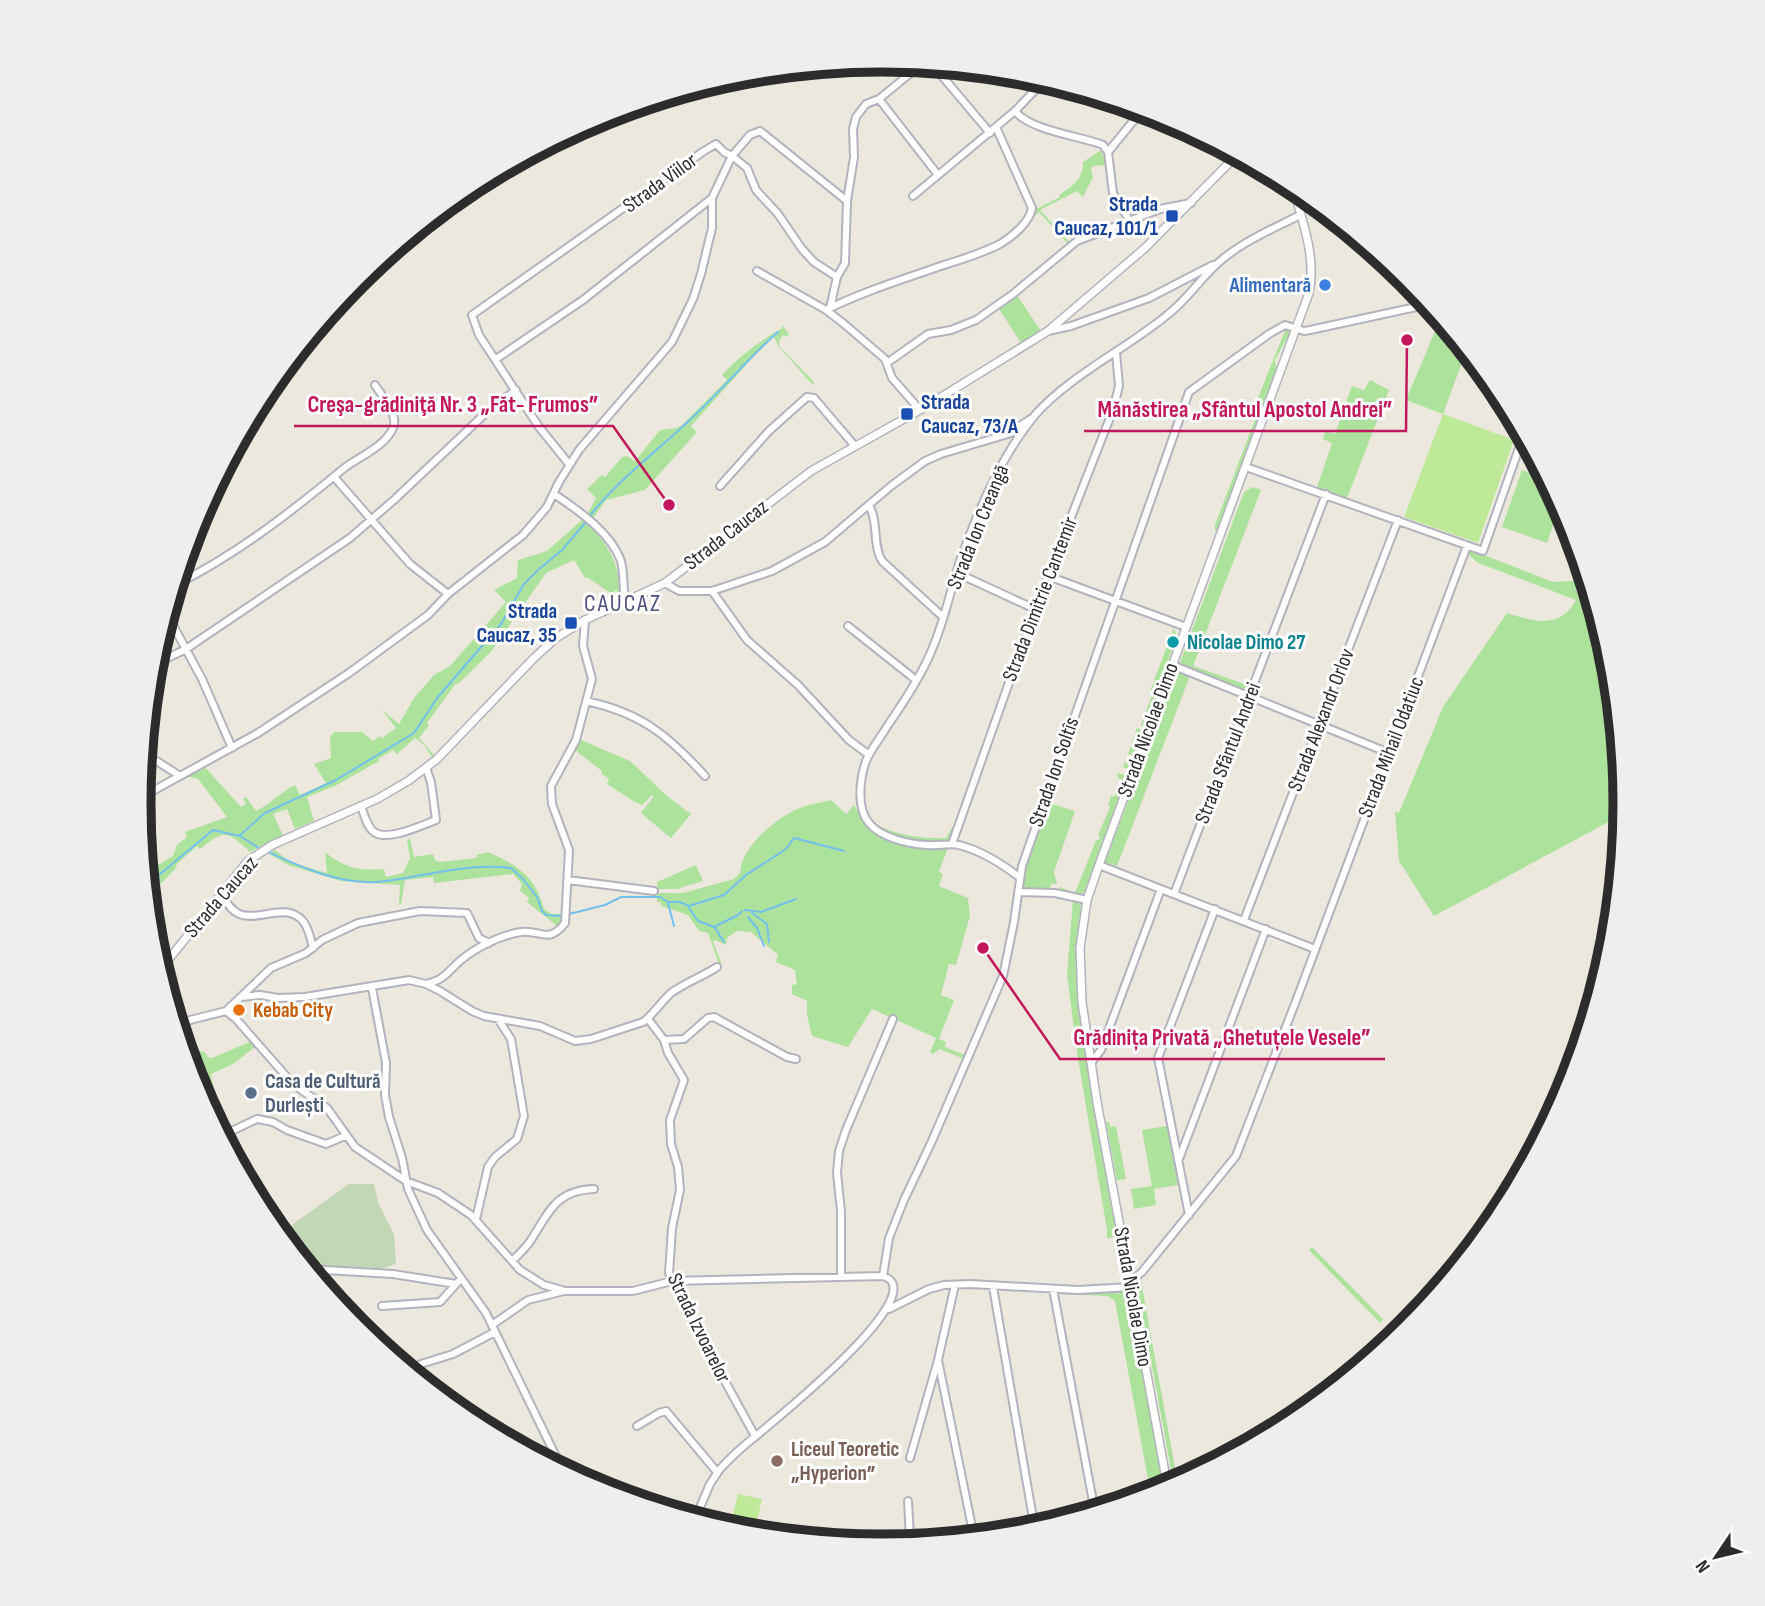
<svg xmlns="http://www.w3.org/2000/svg" width="1765" height="1606" font-family="'Sofia Sans Condensed',sans-serif">
<style>
.green{fill:#ade29c}
.cemetery{fill:#c2d7b6}
.pitch{fill:#bee998}
.lines{fill:none;stroke-linecap:round;stroke-linejoin:round}
.stream{stroke:#73c0ed;stroke-width:2}
.minor-casing{stroke:#b2b3bf;stroke-width:10}
.tertiary-casing{stroke:#b2b3bf;stroke-width:10}
.minor{stroke:#fff;stroke-width:6}
.tertiary{stroke:#fff;stroke-width:7}
.transit-dot{fill:#1a4fb4;stroke:#fff;stroke-width:2.5}
.shop-dot{fill:#3f7fe0;stroke:#fff;stroke-width:2.5}
.culture-dot{fill:#0f9aa8;stroke:#fff;stroke-width:2.5}
.food-dot{fill:#e8710a;stroke:#fff;stroke-width:2.5}
.service-dot{fill:#5c6f8a;stroke:#fff;stroke-width:2.5}
.education-dot{fill:#8d6e63;stroke:#fff;stroke-width:2.5}
.labels{text-anchor:middle;dominant-baseline:central;stroke-width:6;stroke-linejoin:round;paint-order:stroke}
.street-label{font-size:21px;fill:#2c2c2c;stroke:#fff}
.transit-label{font-size:21px;font-weight:bold;fill:#164399;stroke:#fff;text-anchor:end}
.shop-label{font-size:21px;font-weight:bold;fill:#366cbe;stroke:#fff;text-anchor:end}
.culture-label{font-size:21px;font-weight:bold;fill:#0d838f;stroke:#fff;text-anchor:start}
.food-label{font-size:21px;font-weight:bold;fill:#c56008;stroke:#fff;text-anchor:start}
.service-label{font-size:21px;font-weight:bold;fill:#4e5e75;stroke:#fff;text-anchor:start}
.education-label{font-size:21px;font-weight:bold;fill:#785e54;stroke:#fff;text-anchor:start}
.quarter-label{font-size:24px;letter-spacing:2px;fill:#4c507c;stroke:#fff}
.rim{fill:none;stroke:#2c2c2c;stroke-width:9}
.leader{fill:none;stroke:#c2185b;stroke-width:2.5}
.callout-dot{fill:#c2185b;stroke:#fff;stroke-width:2.5}
.callout-label{font-size:23px;text-anchor:middle;font-weight:bold;fill:#c2185b;stroke:#fff;stroke-width:6;stroke-linejoin:round;paint-order:stroke}
</style>
<rect width="100%" height="100%" fill="#ede8de"/>
<!-- green -->
<path class="green" d="M1101 150 1106 165 1093 166 1091 169 1093 177 1083 197 1077 191 1040 210 1071 244 1069 245 1039 212 1029 222 1036 209 1060 197 1059 195C1073 186 1083 179 1083 162Z
M1016 294 1041 331 1021 343 999 309Z
M1441 317 1467 349 1443 414 1406 400Z
M782 325 789 334 787 337 783 335 779 341 780 347 813 381 814 386 779 347 774 337 756 354 691 426 697 432 645 490 606 500 593 518 588 513 596 498 587 489 602 475 605 477 622 457 627 456 635 461 660 430 676 428 682 425 727 380 722 375C740 355 759 342 782 328Z
M1286 328 1292 329 1275 360 1277 371 1265 403 1252 413Z
M1370 380 1389 390 1347 498 1317 487 1332 443 1323 439 1325 431 1335 434 1352 386 1364 390Z
M1263 408 1218 529 1215 532V525L1257 414Z
M1522 470 1548 479 1561 503 1547 543 1502 527Z
M1253 487 1261 490 1193 666 1250 686 1248 691 1179 665 1244 492Z
M582 520C606 541 620 560 619 592L615 590 613 595 587 577 585 578 574 560 546 573 490 653 458 684 456 683 427 723 429 725 419 738 435 756 433 758 424 745 415 738 397 754 393 750 378 759 379 761 335 786 307 797 314 821 295 829 287 809 273 814 283 835 250 852C227 831 225 829 200 849L197 846 176 865 177 867 148 897 146 872 173 856 177 845 187 837 185 832 227 817 198 779 187 776 204 766 241 807 246 804 243 799 246 797 256 811C272 803 279 793 295 785L300 795 326 783 314 764 331 758 330 738 334 732H362L373 741 380 736 382 738 396 728 382 710 399 724 414 698 434 675 450 666 506 602 494 590 517 578 518 560 547 551Z
M1469 549 1553 582 1588 580 1612 658 1626 803 1625 813 1434 916 1399 861 1395 812 1399 813 1443 707 1507 613C1533 621 1560 630 1576 600L1478 563 1467 553Z
M1172 625 1177 636 1085 891 1081 896 1058 892 1060 887 1075 893 1096 840H1099L1100 836 1098 835 1110 807 1108 805 1111 796 1114 797 1121 780 1117 776 1118 773 1125 775 1128 769 1123 767 1126 758 1131 759 1133 756 1128 754 1137 728 1142 730 1143 727 1141 725 1153 692 1150 691 1173 630Z
M1177 672 1190 676 1117 866 1105 862Z
M581 740 630 761 667 796 691 814 671 838 641 813 654 796 652 795 642 805 633 801 607 784 609 779 602 774V771L576 751Z
M831 800 846 814 854 805 867 826 870 819C886 835 925 839 946 838L953 826 955 828 939 872 943 874 939 886 968 898 970 916 956 965 949 964 941 995 954 1000 939 1039 946 1042 945 1047 965 1055 964 1059 940 1049 933 1054 930 1052 936 1038 872 1009 848 1047 812 1036 807 1015V1001L792 994V985L797 984 795 970 776 962 778 955 751 932 737 931 727 938 726 945 715 940 713 942 721 962 719 966 716 965 718 961 708 933 699 931 688 915 661 906V902H657V893H683L734 879 740 873C742 847 771 823 793 811 804 805 819 803 831 800Z
M1049 803 1075 811 1054 872 1057 884H1051L1050 889C1042 892 1028 892 1022 885L1025 867Z
M410 838 414 857 433 854 435 860 440 862 476 858 477 855 488 852C518 866 535 875 544 909L552 914H561L563 923 550 933 557 926 527 902 529 898 520 891 522 884 513 874 434 883 433 877 405 880 401 904 399 905 400 885 341 881 288 865 269 854 275 850 290 862 327 873 325 852C344 868 359 871 384 869L386 877 403 873 410 858 407 841Z
M696 865 703 881 677 889H657V882Z
M1073 900 1081 905 1076 947 1077 999 1093 1104 1117 1237 1107 1238V1230L1078 1059 1067 975Z
M252 1041 256 1046 233 1064 211 1074 214 1090 213 1101H209L206 1085 186 1046 206 1053 207 1057 212 1058Z
M1106 1122H1109L1110 1127 1116 1126 1126 1179 1117 1180Z
M1167 1126 1178 1185 1154 1189 1156 1205 1134 1209 1131 1189 1152 1186 1142 1130Z
M1312 1247 1383 1319 1380 1323 1309 1250Z
M1141 1281 1178 1484 1174 1486 1137 1285Z
M1060 1292H1127L1164 1491 1151 1495 1115 1301 1108 1296 1060 1294Z"/>
<!-- cemetery -->
<path class="cemetery" d="M349 1184H374L378 1202 394 1235 396 1263C372 1277 333 1270 306 1267L279 1234Z"/>
<!-- pitch -->
<path class="pitch" d="M1443 414 1514 440 1478 543 1404 517Z
M738 1494 762 1499 754 1534 730 1528Z"/>
<g class="lines">
<!-- stream -->
<path class="stream" d="M589 517C619 478 659 450 694 416 723 389 748 358 778 332
M240 836 262 850
M268 852C301 867 338 884 376 882 420 878 466 862 511 868L523 879 537 897 542 911 546 915 561 916
M147 885 213 830 239 836 265 813 336 780 414 733 437 698 501 624 524 584 538 570 562 550 586 522
M668 903 674 926
M689 908 698 921 714 927 738 915 742 911
M745 910 761 912 796 899
M752 913 767 924 769 942
M569 914 605 905 621 897H660L668 902H680L689 906 724 895 746 875 786 849 794 838 844 851
M748 917 757 928 764 946
M715 928 724 942"/>
<defs>
<path id="minor" d="M932 64 990 133
M1030 74 1039 86 1015 111C1031 131 1081 136 1103 145L1108 152 1113 193 1129 220
M879 99 938 175
M1108 152 1143 109
M913 196 1015 111
M757 271 826 310 843 323 885 359 892 378 920 410
M837 277 814 262 802 249 778 214 756 190 747 168 732 156 750 135 760 131 847 201
M830 308 837 277 845 263 847 201 854 157 853 129 856 117 866 104 879 99 923 63
M826 310C864 291 904 279 944 265 963 259 983 253 1000 244 1012 237 1030 222 1032 208L996 127
M1048 331 1071 326 1149 298 1213 265
M496 359 583 300 712 198 732 156 724 152 716 144 704 151 472 315 479 335 539 427 569 464
M887 363 928 334 951 330 976 320 1013 294 1077 241 1160 209 1191 203
M1246 467 1483 551 1524 434
M335 478 410 564 448 594
M720 486 769 431 807 397 814 398 854 445
M554 494C578 510 611 533 621 561 624 573 623 588 625 600
M869 505C879 523 872 544 882 561L943 617
M957 573 1035 609
M1048 576 1186 627
M665 583 679 591H712L772 571 825 542 891 486 925 461 941 454 1008 434 1032 418
M175 585C236 555 291 512 343 469 358 457 385 447 393 428 399 415 382 396 375 385
M712 591 747 640 798 685 849 740 869 755
M167 614 202 679 232 748
M848 626 916 680
M153 665 186 649 350 538 395 499 490 409 516 390
M1172 665 1389 753
M586 701C641 713 668 735 705 776
M144 753 180 776
M140 798 258 733 349 673 428 615 448 594 523 535 547 507 559 482 579 450 672 342 693 299 701 274 712 228V198
M361 806C364 814 367 827 374 832 387 842 422 825 436 820L431 782 426 768
M952 844 1035 609 1113 410 1119 386 1116 353
M1099 865 1315 949
M1019 877C1001 863 982 851 959 845 949 843 938 846 927 845 909 844 881 838 869 823 856 808 860 778 866 761 871 749 881 737 888 725 904 702 920 678 931 652 944 623 950 591 960 561 978 511 1001 456 1035 415 1068 377 1127 348 1166 316 1187 300 1200 279 1218 263 1241 242 1273 229 1300 215
M568 880 654 891
M222 892C240 942 279 894 303 921 309 929 311 939 313 948
M1019 892 1055 893 1087 900
M1174 894 1326 494
M1244 920 1398 520
M426 984C446 979 447 972 461 960 477 947 501 935 521 932 540 929 548 945 565 923L569 850 552 804 551 786 576 740 592 679 583 646 585 620
M372 988 386 1063 385 1095 389 1117 402 1158 408 1189 427 1230 486 1313 563 1471
M241 997 260 995 278 998 305 997 409 980 426 984 440 991 472 1011 484 1016 540 1026 575 1041 591 1039 643 1022C651 1017 662 1001 671 993 686 982 702 977 717 967
M226 1011 236 1019 293 1084 327 1108 355 1147 406 1181 438 1193 471 1215 520 1270 544 1285 562 1290
M226 1011 271 968 306 953 322 940 358 923 420 911 467 913 479 938 489 943
M648 1019 664 1040 668 1053 684 1080 670 1120 671 1144 678 1167 680 1190 672 1228 669 1273 693 1323 755 1436
M178 1028 190 1020 226 1011
M664 1040 684 1039 708 1018 714 1017 787 1057 796 1059
M1091 1063 1101 1050 1161 889
M221 1136 257 1119 273 1122 287 1130 326 1144 345 1136
M1179 1159 1266 929
M1189 1215 1158 1058 1215 909
M476 1219 488 1167 495 1157 517 1139 524 1116 511 1039 498 1019
M512 1261C519 1254 526 1248 531 1240 549 1212 556 1190 594 1189
M308 1269 393 1274 456 1284
M883 1276 889 1238 904 1200 932 1141 1003 976 1014 922 1022 866 1189 392 1269 334 1285 325 1304 331 1310 330 1430 304
M841 1277V1211L837 1173 839 1151 846 1130 893 1019
M1130 1282 1142 1272 1236 1156 1296 1001 1467 546
M993 1287 1035 1530
M1053 1289 1095 1512
M382 1306 440 1302 458 1282
M889 1309 929 1289 944 1285 971 1284 1078 1290 1131 1287
M492 1325 528 1300 564 1291H633L672 1281 883 1276C936 1292 772 1422 756 1436 743 1446 731 1457 720 1469L710 1484 695 1519
M938 1360 974 1537
M410 1372 421 1364 453 1354 495 1332
M637 1426 659 1413 666 1411 717 1472
M910 1458 938 1360 955 1285
M908 1501 910 1538 933 1541"/>
<path id="tertiary" d="M160 970 248 861 272 845 377 799 408 781 436 760 534 658 556 638 585 620 665 583 811 471 920 410 1048 331 1145 248 1238 154
M191 1071 201 1097
M1168 1489 1097 1102 1082 1002 1080 948 1087 900 1099 865 1309 293C1317 256 1301 218 1292 183"/>
</defs>
<!-- minor casing -->
<use href="#minor" class="minor-casing"/>
<!-- tertiary casing -->
<use href="#tertiary" class="tertiary-casing"/>
<!-- minor -->
<use href="#minor" class="minor"/>
<!-- tertiary -->
<use href="#tertiary" class="tertiary"/>
</g>
<!-- markers -->
<g class="transit-dot">
<rect x="1165" y="209" width="14" height="14" rx="3.5"/>
<rect x="900" y="407" width="14" height="14" rx="3.5"/>
<rect x="564" y="616" width="14" height="14" rx="3.5"/>
</g>
<circle class="shop-dot" cx="1325" cy="285" r="7"/>
<circle class="culture-dot" cx="1173" cy="642" r="7"/>
<circle class="food-dot" cx="239" cy="1010" r="7"/>
<circle class="service-dot" cx="251" cy="1093" r="7"/>
<circle class="education-dot" cx="777" cy="1461" r="7"/>
<g class="labels">
<!-- street labels -->
<g class="street-label">
<text transform="translate(660 183) rotate(-36)">Strada Viilor</text>
<text transform="translate(978 527) rotate(-68)">Strada Ion Creangă</text>
<text transform="translate(726 535) rotate(-38)">Strada Caucaz</text>
<text transform="translate(1040 599) rotate(-69)">Strada Dimitrie Cantemir</text>
<text transform="translate(1321 720) rotate(-69)">Strada Alexandr Orlov</text>
<text transform="translate(1148 730) rotate(-70)">Strada Nicolae Dimo</text>
<text transform="translate(1391 747) rotate(-69)">Strada Mihail Odatiuc</text>
<text transform="translate(1228 753) rotate(-69)">Strada Sfântul Andrei</text>
<text transform="translate(1054 772) rotate(-71)">Strada Ion Soltîs</text>
<text transform="translate(221 897) rotate(-49)">Strada Caucaz</text>
<text transform="translate(1133 1297) rotate(80)">Strada Nicolae Dimo</text>
<text transform="translate(699 1328) rotate(64)">Strada Izvoarelor</text>
</g>
<!-- transit labels -->
<g class="transit-label">
<text x="1158" y="204">Strada<tspan x="1158" dy="24">Caucaz, 101/1</tspan></text>
<text x="921" y="402" text-anchor="start">Strada<tspan x="921" dy="24">Caucaz, 73/A</tspan></text>
<text x="557" y="611">Strada<tspan x="557" dy="24">Caucaz, 35</tspan></text>
</g>
<!-- shop labels -->
<g class="shop-label">
<text x="1311" y="285">Alimentară</text>
</g>
<!-- culture labels -->
<g class="culture-label">
<text x="1187" y="642">Nicolae Dimo 27</text>
</g>
<!-- food labels -->
<g class="food-label">
<text x="253" y="1010">Kebab City</text>
</g>
<!-- service labels -->
<g class="service-label">
<text x="265" y="1081">Casa de Cultură<tspan x="265" dy="24">Durlești</tspan></text>
</g>
<!-- education labels -->
<g class="education-label">
<text x="791" y="1449">Liceul Teoretic<tspan x="791" dy="24">„Hyperion”</tspan></text>
</g>
<!-- quarter labels -->
<g class="quarter-label">
<text x="623" y="603">CAUCAZ</text>
</g>
</g>
<!-- crop -->
<path d="M0 0H1765V1606H0ZM151 803a731 731 0 1 1 1462 0a731 731 0 1 1-1462 0Z" fill="#eee" fill-rule="evenodd"/>
<path class="rim" d="M151 803a731 731 0 1 1 1462 0a731 731 0 1 1-1462 0Z"/>
<!-- callouts -->
<path class="leader" d="M669 505L613 426H294M1407 340L1406 431H1084M983 948L1060 1059H1385"/>
<g class="callout-dot">
<circle cx="669" cy="505" r="7"/>
<circle cx="1407" cy="340" r="7"/>
<circle cx="983" cy="948" r="7"/>
</g>
<g class="callout-label">
<text x="453" y="412">Creşa-grădiniţă Nr. 3 „Făt- Frumos”</text>
<text x="1245" y="417">Mănăstirea „Sfântul Apostol Andrei”</text>
<text x="1222" y="1045">Grădinița Privată „Ghetuțele Vesele”</text>
</g>
<!-- north arrow -->
<g transform="translate(1716 1557) rotate(235)" stroke="#ffffff" stroke-width="5" paint-order="stroke">
<path d="M0-5L12 26L0 18L-12 26Z" fill="#2c2c2c"/>
<text y="-10" font-size="19" font-weight="bold" text-anchor="middle" fill="#2c2c2c">N</text>
</g>
</svg>
